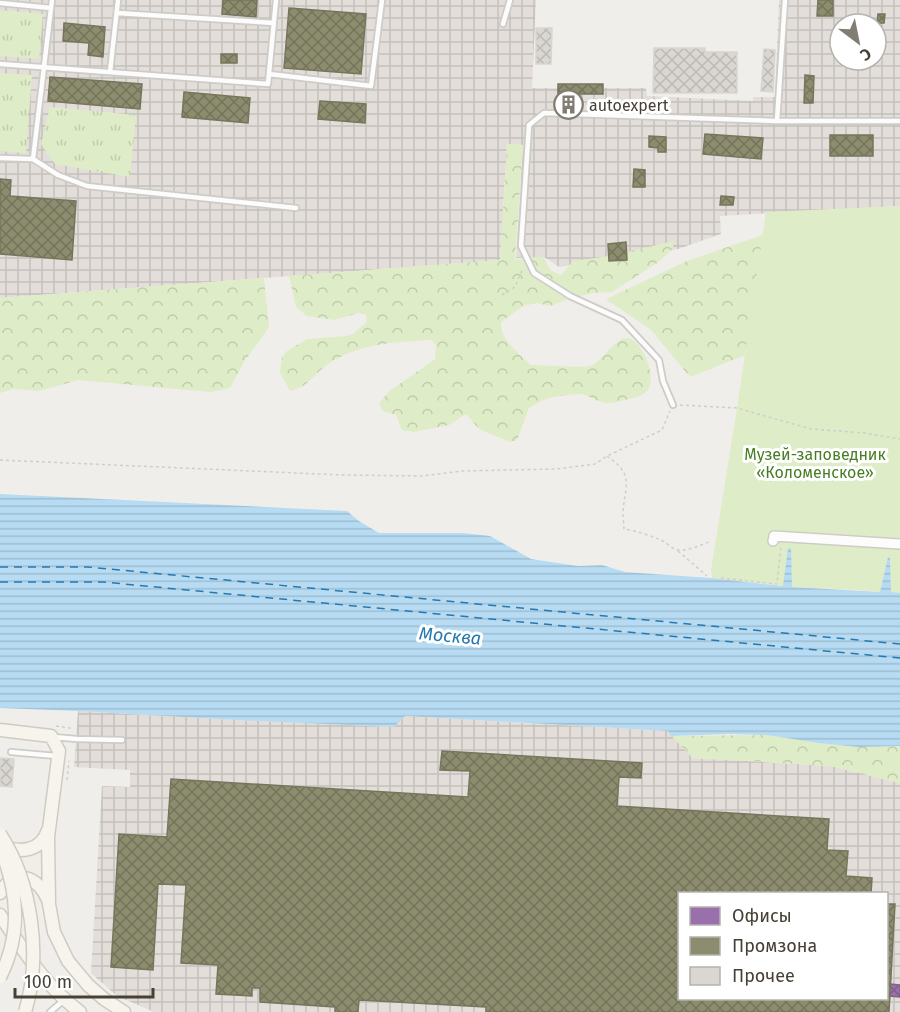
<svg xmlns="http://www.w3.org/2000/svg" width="900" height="1012" font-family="'Fira Sans',sans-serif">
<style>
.industrial{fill:url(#industrial-grid);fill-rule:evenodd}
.grass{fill:url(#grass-tufts)}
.forest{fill:url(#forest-crowns)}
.green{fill:#deedc7}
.water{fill:url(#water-rules)}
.offices{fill:url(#offices-cross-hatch);stroke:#806287;stroke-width:1.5}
.industry{fill:url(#industry-cross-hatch);stroke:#77755d;stroke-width:1.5}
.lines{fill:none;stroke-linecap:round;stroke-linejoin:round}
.ferry{stroke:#2479b3;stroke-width:1.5;stroke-dasharray:8 6;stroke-linecap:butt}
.building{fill:url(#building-cross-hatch);stroke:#d9d5cf;stroke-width:1.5}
.lane-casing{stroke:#ceccc7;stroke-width:8}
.street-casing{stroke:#ceccc7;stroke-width:12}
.secondary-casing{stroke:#d0cbc0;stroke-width:15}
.path{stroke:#d1cec9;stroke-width:1.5;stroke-dasharray:3 3;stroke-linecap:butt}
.lane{stroke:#fdfcfc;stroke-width:4.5}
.street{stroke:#fdfcfc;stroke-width:9}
.secondary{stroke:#f7f4ee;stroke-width:12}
.secondary-bridge-casing{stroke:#d0cbc0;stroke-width:15;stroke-linecap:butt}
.secondary-bridge{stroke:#f7f4ee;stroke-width:12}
.labels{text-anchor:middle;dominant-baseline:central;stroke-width:6;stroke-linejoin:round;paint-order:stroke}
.poi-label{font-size:16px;fill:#474034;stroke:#fff;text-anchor:start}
.park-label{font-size:16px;fill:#477e23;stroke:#fff}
.water-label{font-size:18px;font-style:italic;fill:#2479b3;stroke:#fff}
</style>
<defs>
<pattern id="industrial-grid" width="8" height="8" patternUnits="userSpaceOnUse" patternTransform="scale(1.5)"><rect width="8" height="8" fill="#e3ded9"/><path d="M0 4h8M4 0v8" fill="none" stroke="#c4c0bb"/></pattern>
<pattern id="grass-tufts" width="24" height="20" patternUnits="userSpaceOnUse" patternTransform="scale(1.5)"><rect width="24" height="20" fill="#deedc7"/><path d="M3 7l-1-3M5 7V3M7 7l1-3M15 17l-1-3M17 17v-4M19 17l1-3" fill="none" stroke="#c0ccac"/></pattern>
<pattern id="forest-crowns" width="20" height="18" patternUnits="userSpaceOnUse" patternTransform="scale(1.5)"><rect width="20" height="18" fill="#deedc7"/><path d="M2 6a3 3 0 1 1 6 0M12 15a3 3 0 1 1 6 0" fill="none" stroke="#c0ccac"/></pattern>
<pattern id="water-rules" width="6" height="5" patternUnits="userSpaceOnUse" patternTransform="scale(1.5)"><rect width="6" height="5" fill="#b6dbf2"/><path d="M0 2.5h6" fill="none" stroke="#9ebdd0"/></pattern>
<pattern id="offices-cross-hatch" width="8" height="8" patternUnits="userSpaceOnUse" patternTransform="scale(1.5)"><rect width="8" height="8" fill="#9970ab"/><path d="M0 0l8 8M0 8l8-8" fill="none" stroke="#7f5d8c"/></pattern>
<pattern id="industry-cross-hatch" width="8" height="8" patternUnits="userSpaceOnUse" patternTransform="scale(1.5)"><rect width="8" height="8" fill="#8c8c6e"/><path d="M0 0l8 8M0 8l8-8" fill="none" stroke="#74745b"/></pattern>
<pattern id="building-cross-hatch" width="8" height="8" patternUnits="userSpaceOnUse" patternTransform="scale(1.5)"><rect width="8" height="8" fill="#dad7d2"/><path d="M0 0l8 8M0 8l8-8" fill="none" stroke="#bcbab5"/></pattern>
</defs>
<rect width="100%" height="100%" fill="#f0eeea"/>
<!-- industrial -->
<path class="industrial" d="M0 0H536L532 88H646L647 96 753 101V97H775L779 0H900V206L720 216 721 234 678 249 559 267 544 257 516 258 523 145 507 144 500 260 0 298ZM840 24H876V60H840Z
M78 711 235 720 393 727 404 716 668 731 693 758 831 766 900 783V1012H154L117 996 91 973 102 786 130 787V770L74 767ZM680 894H886V998H680Z"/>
<!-- grass -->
<path class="grass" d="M0 10 43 14 39 59 0 56Z
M0 73 32 75 26 153 0 151Z
M50 107 136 115 130 177 55 164 41 144Z"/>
<!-- forest -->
<path class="forest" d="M507 144 523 145 515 259 544 257 550 270 561 275 573 261 610 256 674 241 673 249 657 263 612 292 593 293 569 299 550 306 537 303 523 306 501 322C499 339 520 354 531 365 542 365 584 368 591 366 606 359 621 324 638 345 647 355 657 381 646 392 641 397 632 398 625 400 617 402 610 404 602 402 595 401 588 395 581 394 572 394 558 396 549 398 542 400 535 405 529 408L517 440 510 442 479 429 466 414 449 425 414 432 402 430 396 415 383 411 379 404 388 392 435 359 436 345 431 340C395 342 363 343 331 362 320 369 313 379 303 386 299 388 294 390 290 391L280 372 282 357 287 351 307 339 347 336 354 333 367 322 366 315 359 313 334 320 307 316 296 307 289 276 500 260Z
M789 226 756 351 690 377 651 330 606 299 687 261Z
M264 278 269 327 244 362 230 388 210 392 78 380 40 391 13 389 0 393V298Z
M768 735 818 743 858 747 900 746V783L831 766 693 758 671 736Z"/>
<!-- green -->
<path class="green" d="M900 206V593H891L890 558 888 557 880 592 858 590 792 587 790 548H788L784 586 712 578 711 570 737 408 766 212Z"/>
<!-- water -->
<path class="water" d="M0 494 347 511 359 521 379 533H463L490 536 531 559 578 566 602 565 625 572 711 578 783 586 788 548H791L792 587 880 592 888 557 890 558 891 592 900 593V746L858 747 818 743 767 735 729 734 671 736 668 731 405 716 394 727 235 720 78 711 0 708Z"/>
<!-- offices -->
<path class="offices" d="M890 984 900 985V997L890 996Z"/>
<!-- industry -->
<path class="industry" d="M223 0H257L256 17 222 14Z
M818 0H833V16H817Z
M289 8 366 14 361 74 284 68Z
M878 14H885L884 23H877Z
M64 23 105 27 103 57 88 55 89 43 63 41Z
M221 54H237V63H221Z
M805 75 814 76 813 103H804Z
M50 77 142 84 140 109 48 101Z
M558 84H603V94H558Z
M184 92 250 98 248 123 182 117Z
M556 98H581V111H556Z
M320 101 366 104 365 123 318 119Z
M705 134 763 138 761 159 703 154Z
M830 135H873V156H830Z
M649 136 666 137V152H658V148L649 147Z
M634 169 645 170V187H633Z
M0 179 11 180 10 196 76 201 72 260 0 254Z
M721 196 734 197 733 205H720Z
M626 242 627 260 609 261 608 244Z
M442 751 642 763 641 778 619 777 617 806 829 819 827 850 848 851 846 876 872 878 871 894H680V998H886V904H895L889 1012H486V1007L359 1000 358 1012H335V1007L260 1002V988H252V996L216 994 218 965 181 963 186 885 158 884 153 970 111 967 119 834 167 837 171 779 468 797 470 771 440 770Z"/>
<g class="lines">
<!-- ferry -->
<path class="ferry" d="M0 567H88L900 644
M0 582H103L900 658"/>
</g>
<!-- building -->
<path class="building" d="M536 28H552L551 64H536Z
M654 48H705V52H737V93H653Z
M764 49 775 50 773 92 761 91Z
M0 758 14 759 12 787 0 786Z"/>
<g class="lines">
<defs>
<path id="lane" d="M52 0 33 159 58 175 87 186 296 208
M0 3 51 8
M117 13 274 23
M503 24 510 0
M0 64 268 84 276 0
M110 72 118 0
M269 74 371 86 382 0
M777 121H900
M0 158 33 159
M673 405 663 381 659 360 622 320 570 296 534 273 521 246 529 125 544 113 777 121 785 0
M53 737 77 739 122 740
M11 752 56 756
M50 1012 64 1000"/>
<path id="street" d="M773 541 774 536 900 544"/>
<path id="secondary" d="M0 730 51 736 59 751 48 837 49 904 54 932 68 961 88 985 104 999 124 1012
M1 846C20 853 41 852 48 830
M0 893C14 868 38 876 48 900
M0 915C25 952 43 984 80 1012"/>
</defs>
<!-- lane casing -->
<use href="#lane" class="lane-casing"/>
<!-- street casing -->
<use href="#street" class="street-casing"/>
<!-- secondary casing -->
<use href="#secondary" class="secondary-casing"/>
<!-- path -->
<path class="path" d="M502 295 515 287 523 268
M680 405 737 408 811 429 865 433 900 439
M607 456C636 476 624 486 623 514 623 518 624 524 624 529 634 530 651 536 661 540 668 543 673 551 681 550 691 550 700 545 709 542
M0 460 342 475 422 476 462 471 556 469 595 464 607 456 662 430 670 411
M678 551 707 576
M721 578 777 584 781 545
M56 726 70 728V731
M67 780 69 761"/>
<!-- lane -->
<use href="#lane" class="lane"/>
<!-- street -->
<use href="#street" class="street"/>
<!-- secondary -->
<use href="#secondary" class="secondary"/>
<defs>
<path id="secondary-bridge" d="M0 834C32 883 42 956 25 1012
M0 847C18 891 22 934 0 977"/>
</defs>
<!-- secondary-bridge casing -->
<use href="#secondary-bridge" class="secondary-bridge-casing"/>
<!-- secondary-bridge -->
<use href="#secondary-bridge" class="secondary-bridge"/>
</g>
<!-- icons -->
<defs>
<symbol id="building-ring" viewBox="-11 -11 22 22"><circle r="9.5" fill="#fff" stroke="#827d74" stroke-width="1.5"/><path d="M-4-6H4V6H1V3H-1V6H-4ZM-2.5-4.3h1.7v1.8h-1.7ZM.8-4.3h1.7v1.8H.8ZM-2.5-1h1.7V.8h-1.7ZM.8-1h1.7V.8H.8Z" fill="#827d74"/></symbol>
</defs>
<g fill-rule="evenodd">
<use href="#building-ring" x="552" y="88" width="33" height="33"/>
</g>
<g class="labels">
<!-- poi labels -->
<g class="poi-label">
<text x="589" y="105">autoexpert</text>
</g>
<!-- park labels -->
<g class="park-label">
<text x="815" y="454">Музей-заповедник<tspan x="815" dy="18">«Коломенское»</tspan></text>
</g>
<!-- water labels -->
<g class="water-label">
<text transform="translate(450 636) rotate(5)">Москва</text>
</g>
</g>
<!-- legend -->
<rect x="678" y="892" width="210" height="108" fill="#ffffff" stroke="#b5b3ae" stroke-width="1.5"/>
<rect x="690" y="907" width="30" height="18" fill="#9970ab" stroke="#b5b3ae" stroke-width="1.5"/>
<text x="732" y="922" font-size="18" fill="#474034">Офисы</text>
<rect x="690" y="937" width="30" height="18" fill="#8c8c6e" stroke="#b5b3ae" stroke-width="1.5"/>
<text x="732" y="952" font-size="18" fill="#474034">Промзона</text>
<rect x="690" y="967" width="30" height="18" fill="#dad7d2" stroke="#b5b3ae" stroke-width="1.5"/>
<text x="732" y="982" font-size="18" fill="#474034">Прочее</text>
<!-- north arrow -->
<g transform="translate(858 42) rotate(148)"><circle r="28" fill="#ffffff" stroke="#b5b3ae" stroke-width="1.5"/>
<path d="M0-4.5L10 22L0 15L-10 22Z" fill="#827d74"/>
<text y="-9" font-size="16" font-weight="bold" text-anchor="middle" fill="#474034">С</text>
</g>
<!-- scale -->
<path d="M15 988v9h138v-9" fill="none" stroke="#474034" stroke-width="3"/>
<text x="24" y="988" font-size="18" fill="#474034" stroke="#ffffff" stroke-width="4.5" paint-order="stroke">100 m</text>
</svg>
